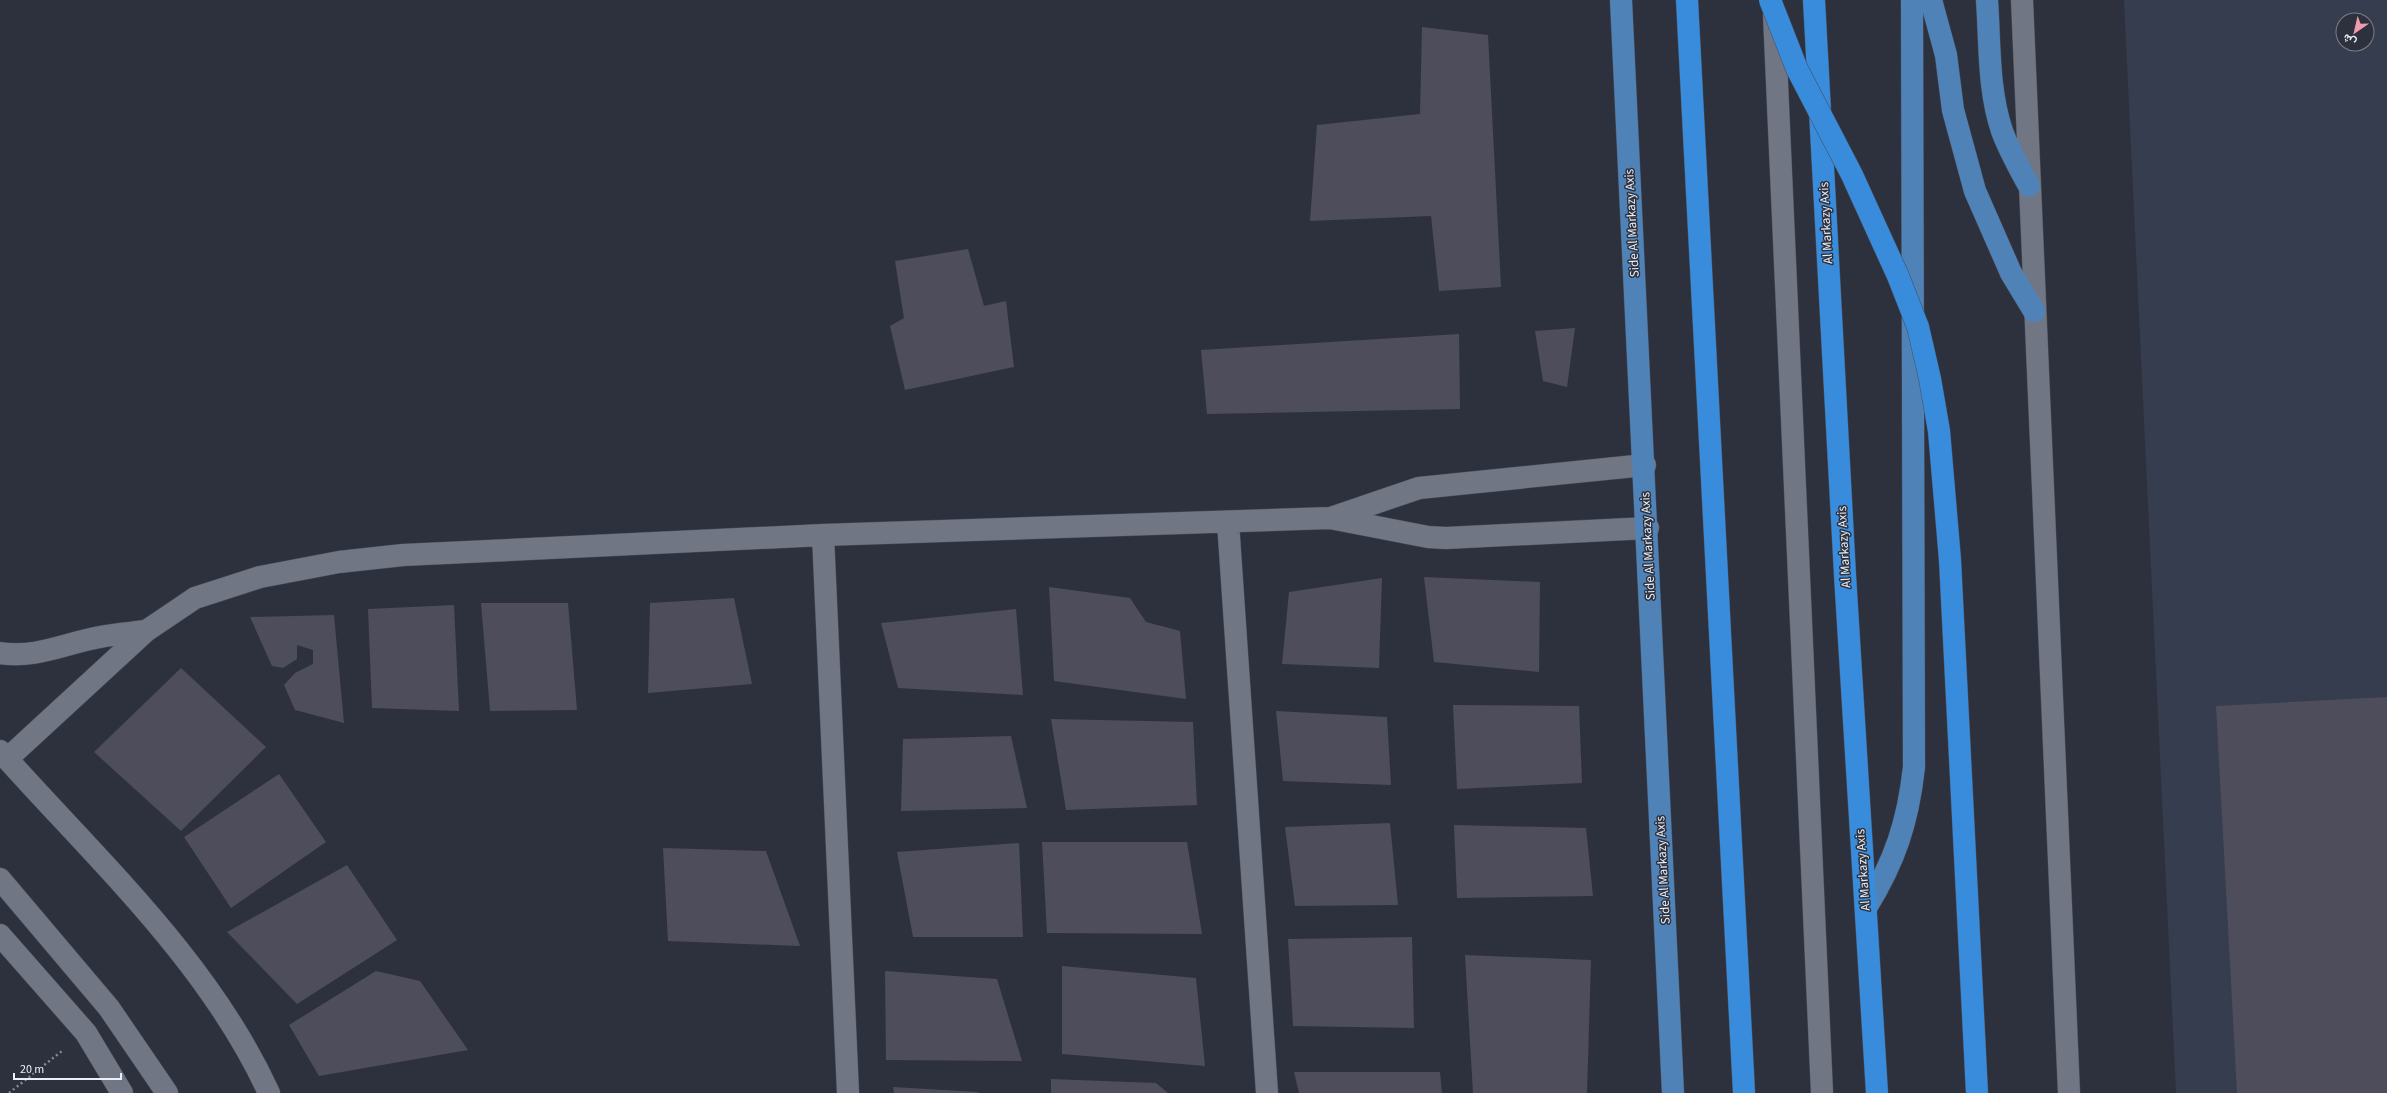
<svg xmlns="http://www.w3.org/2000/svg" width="2387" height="1093" font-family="'Source Sans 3',Vazirmatn,sans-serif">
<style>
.built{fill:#363d4e;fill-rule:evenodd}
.building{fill:#4e4d5b}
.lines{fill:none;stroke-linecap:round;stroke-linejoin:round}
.minor-casing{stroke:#494c57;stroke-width:23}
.major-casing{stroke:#494c57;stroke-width:23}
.highway-casing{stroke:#494c57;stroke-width:23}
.path{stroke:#858994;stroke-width:2.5;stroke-dasharray:2 3;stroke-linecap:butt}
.minor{stroke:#717684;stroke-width:22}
.major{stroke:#4f83b8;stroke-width:22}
.highway{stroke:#388cdb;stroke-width:22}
.highway-bridge-casing{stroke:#494c57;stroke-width:23;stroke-linecap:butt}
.highway-bridge{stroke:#388cdb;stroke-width:22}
.labels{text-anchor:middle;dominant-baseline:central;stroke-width:3;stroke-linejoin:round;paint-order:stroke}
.street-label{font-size:13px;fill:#eceff7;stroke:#2d313e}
</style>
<rect width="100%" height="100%" fill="#2d313e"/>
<!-- built -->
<path class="built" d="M2124 0H2387V1093H2176ZM2343 20H2367V44H2343Z"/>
<!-- building -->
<path class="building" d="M1422 27 1488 35 1501 287 1439 291 1431 216 1310 221 1317 125 1420 114Z
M968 249 984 306 1006 301 1014 367 905 390 890 326 904 318 895 261Z
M1575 328 1567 387 1543 381 1535 331Z
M1459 334 1460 409 1207 414 1201 350Z
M1424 577 1540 582 1539 672 1434 662Z
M1382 578 1379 668 1282 664 1289 592Z
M1049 587 1130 598 1146 622 1180 631 1186 699 1054 681Z
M734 598 752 684 648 693 650 603Z
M481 603H568L577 710 490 711Z
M454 605 459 711 372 708 368 609Z
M1016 609 1023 695 898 688 881 623Z
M334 615 344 723 295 710 284 685 295 673 313 664V650L297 645V659L283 668 272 666 250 617Z
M181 668 266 747 181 831 94 752Z
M2387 697V1093H2237L2216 706Z
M1453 705 1579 706 1582 783 1457 789Z
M1276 711 1387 717 1391 785 1283 781Z
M1051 719 1193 722 1197 805 1066 810Z
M1011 736 1027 808 901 811 903 739Z
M279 774 326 842 231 908 184 837Z
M1390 823 1398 905 1295 906 1285 827Z
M1454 825 1586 828 1593 896 1457 898Z
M1042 842H1187L1202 934 1047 933Z
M1019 843 1023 937H913L897 852Z
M663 848 766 851 800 946 668 941Z
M347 865 397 940 297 1004 227 932Z
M1412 937 1414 1028 1293 1026 1288 939Z
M1465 955 1591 960 1587 1093H1473Z
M1062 966 1196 978 1205 1066 1062 1054Z
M376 971 420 981 468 1050 319 1076 289 1025Z
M885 971 997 979 1022 1061 886 1060Z
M1294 1072H1440L1442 1093H1299Z
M1051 1079 1156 1083 1168 1093H1051Z
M893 1087 978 1092V1093H894Z"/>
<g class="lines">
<defs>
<path id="minor" d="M2022 0 2069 1093
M1774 15 1822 1093
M1331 518 1419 488 1645 465
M1228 522 1267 1093
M823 535 848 1093
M0 653C35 659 66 643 100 637 115 634 131 633 146 631
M0 751C96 859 208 960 269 1093
M7 759 146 631 195 598 260 577 339 562 403 555 823 535 1330 518 1428 537 1446 538 1648 528
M0 879 109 1008 167 1093
M0 935 86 1033 122 1093"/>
<path id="major" d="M1621 0 1673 1093
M1931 0 1946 55 1953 110 1975 191 2011 273 2034 311
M1987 0C1990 43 1988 90 2002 131 2009 150 2019 168 2029 186
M1866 908C1895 861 1908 822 1914 767L1912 0"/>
<path id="highway" d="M1687 0 1744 1093
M1814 0 1845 575 1877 1093
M1950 560 1977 1093"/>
</defs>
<!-- minor casing -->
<use href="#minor" class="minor-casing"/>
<!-- major casing -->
<use href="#major" class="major-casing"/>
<!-- highway casing -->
<use href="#highway" class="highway-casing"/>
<!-- path -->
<path class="path" d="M9 1093 62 1051"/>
<!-- minor -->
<use href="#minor" class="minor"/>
<!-- major -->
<use href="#major" class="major"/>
<!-- highway -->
<use href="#highway" class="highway"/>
<defs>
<path id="highway-bridge" d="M1770 0 1797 69 1852 175 1898 276 1918 327 1930 379 1939 431 1950 560"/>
</defs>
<!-- highway-bridge casing -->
<use href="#highway-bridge" class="highway-bridge-casing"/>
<!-- highway-bridge -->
<use href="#highway-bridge" class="highway-bridge"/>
</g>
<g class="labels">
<!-- street labels -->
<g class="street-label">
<text transform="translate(1632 223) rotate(-93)">Side Al Markazy Axis</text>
<text transform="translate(1826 223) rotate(-93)">Al Markazy Axis</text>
<text transform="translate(1648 546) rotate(-93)">Side Al Markazy Axis</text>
<text transform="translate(1844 547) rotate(-93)">Al Markazy Axis</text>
<text transform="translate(1663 870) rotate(-93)">Side Al Markazy Axis</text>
<text transform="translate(1863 870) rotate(-94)">Al Markazy Axis</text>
</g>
</g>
<!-- north arrow -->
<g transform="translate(2355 32) rotate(214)"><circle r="19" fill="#2d313e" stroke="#797d88"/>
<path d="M0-3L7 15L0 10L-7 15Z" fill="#f29aac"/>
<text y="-6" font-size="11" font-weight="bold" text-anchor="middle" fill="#eceff7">ش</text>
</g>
<!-- scale -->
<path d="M14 1073v6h107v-6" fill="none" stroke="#eceff7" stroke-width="2"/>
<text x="20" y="1073" font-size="12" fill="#eceff7" stroke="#2d313e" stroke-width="3" paint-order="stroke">20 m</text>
</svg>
